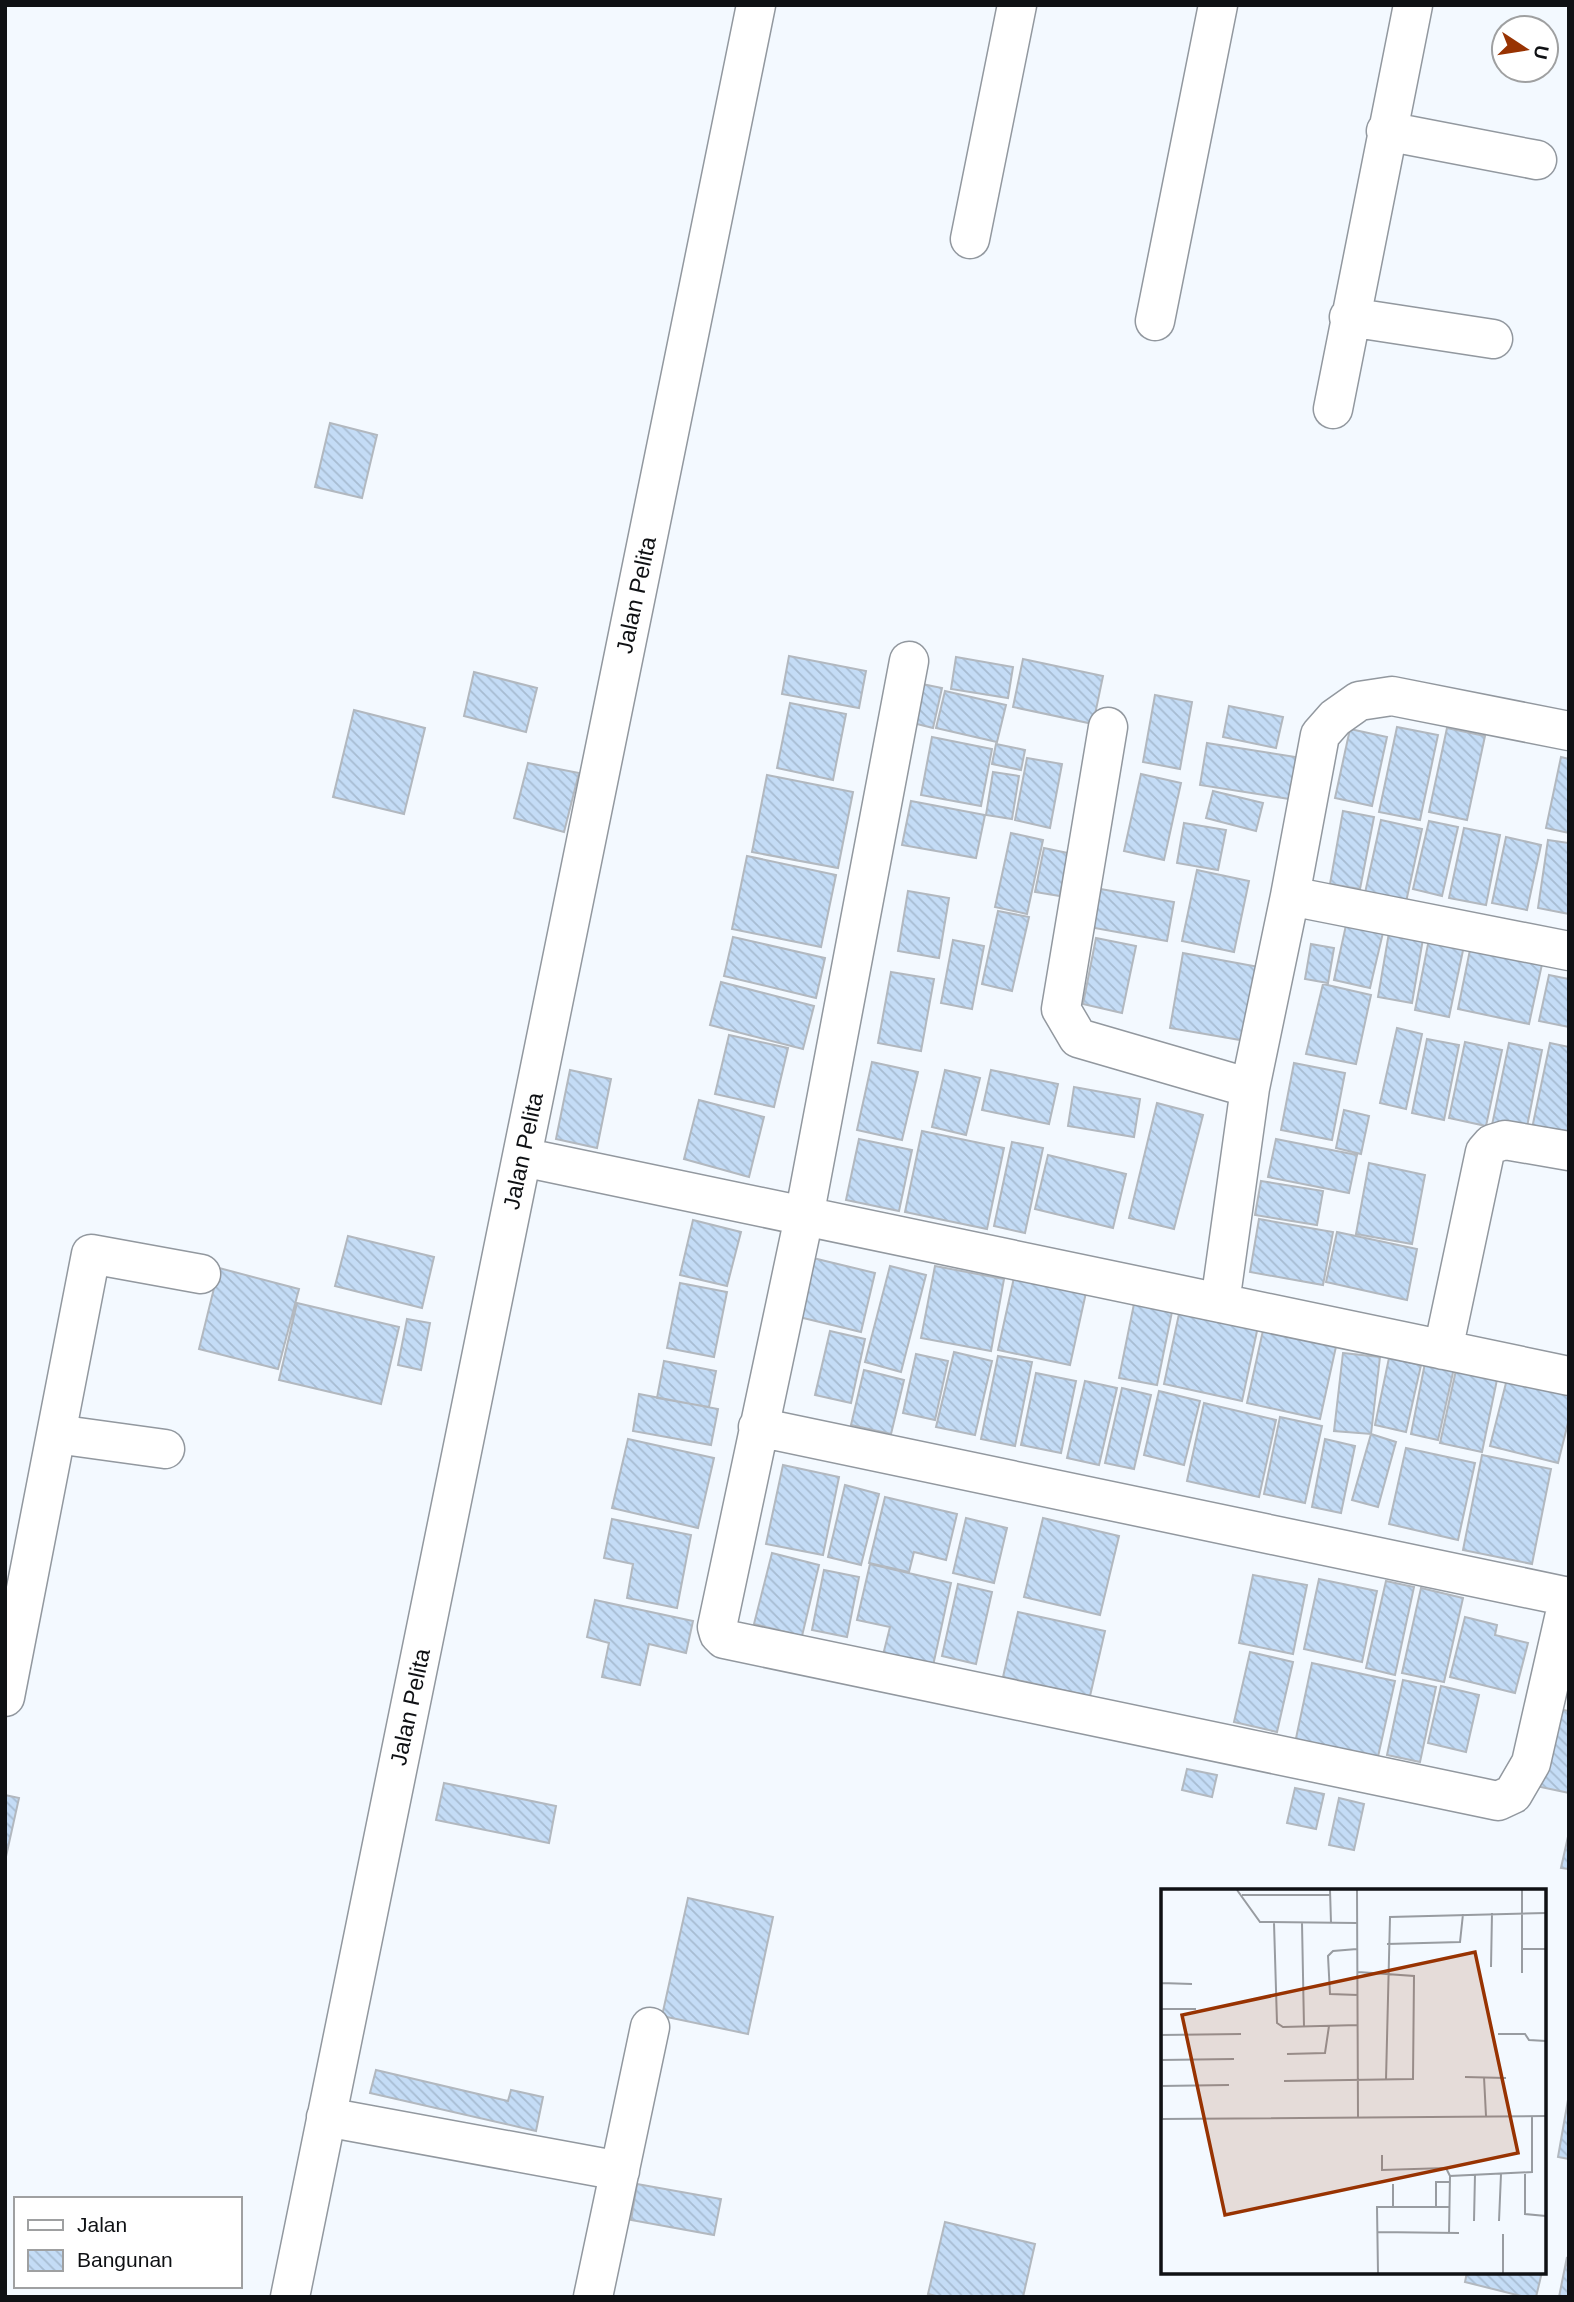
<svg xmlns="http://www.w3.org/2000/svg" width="1574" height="2302" font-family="Arial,sans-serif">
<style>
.building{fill:url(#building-back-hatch);stroke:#b2b8bf;stroke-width:2}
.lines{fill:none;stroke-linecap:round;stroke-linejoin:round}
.minor-casing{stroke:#92989f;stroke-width:41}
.minor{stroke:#fff;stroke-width:38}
.labels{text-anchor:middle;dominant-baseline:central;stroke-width:7;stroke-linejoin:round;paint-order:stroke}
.street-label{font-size:23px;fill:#0f1114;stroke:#fff}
.inset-road{fill:none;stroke:#989ca1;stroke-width:2}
.view{fill:#983302;fill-opacity:0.15;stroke:#983302;stroke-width:3.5}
.inset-edge{fill:none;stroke:#0f1114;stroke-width:3.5}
</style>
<defs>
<pattern id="building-back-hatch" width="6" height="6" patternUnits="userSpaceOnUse" patternTransform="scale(1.75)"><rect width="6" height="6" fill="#c4dcf6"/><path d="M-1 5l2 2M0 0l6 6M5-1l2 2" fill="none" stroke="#a7bcd2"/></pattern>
</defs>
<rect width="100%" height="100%" fill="#f3f9ff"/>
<!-- building -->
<path class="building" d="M330 423 377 435 362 498 315 487Z
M789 656 866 671 859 708 782 694Z
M956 657 1013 667 1008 698 951 689Z
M1023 659 1103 676 1093 724 1013 707Z
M474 672 537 688 526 732 464 716Z
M917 683 942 688 933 728 909 722Z
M945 691 1006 705 997 742 936 728Z
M1155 695 1192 702 1180 769 1143 762Z
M790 703 846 714 833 780 777 768Z
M1229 706 1283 717 1276 748 1223 737Z
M354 710 425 728 404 814 333 797Z
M1397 727 1438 735 1420 820 1379 812Z
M1447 728 1485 736 1467 820 1429 812Z
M1350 729 1387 737 1372 806 1335 798Z
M932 737 992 749 981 806 921 795Z
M1207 743 1302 758 1296 800 1200 785Z
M996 744 1025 750 1021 770 992 764Z
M1561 757 1569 759V833L1546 828Z
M1027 758 1062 764 1050 828 1015 820Z
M528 763 579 773 564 832 514 818Z
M993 772 1019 776 1012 819 986 815Z
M1141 774 1181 783 1164 860 1124 851Z
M767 775 853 792 838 868 752 852Z
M1213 791 1263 803 1256 831 1206 818Z
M911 801 985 815 976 858 902 845Z
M1343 811 1374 817 1360 889 1330 884Z
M1381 820 1422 829 1406 902 1365 893Z
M1429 821 1458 827 1442 896 1413 889Z
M1184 823 1226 830 1218 870 1177 863Z
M1464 828 1500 835 1486 905 1449 898Z
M1011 833 1043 840 1027 914 995 907Z
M1506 837 1541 845 1527 910 1492 903Z
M1548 840 1569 843V914L1538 908Z
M1044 848 1068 853 1060 896 1035 892Z
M747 856 836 875 821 947 732 929Z
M1197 870 1249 881 1234 952 1182 941Z
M1095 888 1174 902 1167 941 1089 927Z
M908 891 949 898 939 958 898 951Z
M998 911 1029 917 1012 991 982 984Z
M1348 916 1385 924 1370 988 1334 980Z
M1391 921 1425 927 1412 1003 1378 997Z
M1431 929 1466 936 1449 1017 1415 1010Z
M733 937 825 958 816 998 724 976Z
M1096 938 1136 946 1122 1013 1083 1004Z
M953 940 984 946 972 1009 941 1003Z
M1472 940 1544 955 1529 1024 1458 1009Z
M1311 944 1334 948 1328 983 1305 979Z
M1183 953 1259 967 1246 1041 1170 1028Z
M891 972 934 979 921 1051 878 1043Z
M1549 975 1569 979V1027L1539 1021Z
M721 982 814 1006 803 1049 710 1025Z
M1323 984 1371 995 1356 1064 1306 1054Z
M1397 1028 1422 1034 1406 1109 1380 1103Z
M729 1035 788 1048 774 1107 715 1094Z
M1427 1039 1459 1045 1444 1120 1412 1113Z
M1465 1042 1502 1050 1486 1126 1449 1118Z
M1509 1043 1542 1050 1525 1137 1491 1130Z
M1550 1043 1569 1047V1147L1530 1138Z
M872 1062 918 1072 902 1140 857 1130Z
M1294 1063 1345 1073 1332 1140 1281 1130Z
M570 1070 611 1079 597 1148 556 1139Z
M945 1070 980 1078 966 1135 932 1127Z
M991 1070 1058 1084 1049 1124 982 1110Z
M1074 1087 1140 1099 1134 1137 1068 1126Z
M699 1100 764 1117 749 1177 684 1159Z
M1157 1103 1203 1115 1174 1229 1129 1218Z
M1344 1110 1369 1116 1361 1154 1336 1148Z
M922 1131 1004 1148 987 1229 905 1212Z
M859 1139 912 1150 899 1211 846 1200Z
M1276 1139 1357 1155 1349 1193 1268 1177Z
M1012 1142 1043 1148 1025 1233 994 1226Z
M1048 1155 1126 1174 1113 1228 1035 1209Z
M1369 1163 1425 1175 1412 1244 1356 1234Z
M1261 1181 1323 1191 1317 1225 1255 1215Z
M1259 1219 1333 1232 1323 1285 1250 1272Z
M693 1220 741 1232 727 1286 680 1275Z
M1337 1232 1417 1249 1407 1300 1326 1282Z
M348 1236 434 1257 422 1308 335 1286Z
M813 1258 875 1273 861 1332 799 1317Z
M890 1266 926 1275 901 1372 865 1362Z
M935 1266 1004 1279 991 1351 921 1338Z
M219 1268 299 1289 278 1369 199 1349Z
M1015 1273 1087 1288 1070 1365 998 1350Z
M680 1283 727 1292 714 1357 667 1348Z
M1136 1294 1174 1302 1157 1385 1119 1378Z
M1182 1300 1260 1317 1242 1401 1164 1384Z
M297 1303 399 1327 381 1404 279 1380Z
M1266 1317 1339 1333 1320 1419 1247 1403Z
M407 1319 430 1323 421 1370 398 1365Z
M830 1331 865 1339 851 1403 815 1395Z
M954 1352 992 1361 975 1435 936 1427Z
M1343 1353 1380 1357 1371 1434 1334 1431Z
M916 1354 948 1361 935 1420 903 1413Z
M998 1356 1032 1362 1015 1446 981 1439Z
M1389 1358 1421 1365 1406 1432 1375 1425Z
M664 1361 716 1371 709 1407 657 1398Z
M1458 1361 1499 1370 1482 1452 1440 1443Z
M1425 1363 1454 1368 1438 1440 1411 1434Z
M864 1370 904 1380 891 1434 851 1425Z
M1036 1373 1076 1381 1061 1453 1021 1445Z
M1507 1379 1569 1394V1419L1558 1463 1490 1446Z
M1085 1381 1117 1388 1099 1465 1067 1458Z
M1122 1388 1151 1395 1134 1469 1105 1463Z
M1159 1391 1200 1401 1184 1465 1144 1455Z
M639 1394 718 1409 711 1445 633 1431Z
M1204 1403 1276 1420 1259 1497 1187 1481Z
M1280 1417 1322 1426 1305 1503 1264 1494Z
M1371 1434 1396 1442 1378 1507 1352 1500Z
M628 1439 714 1458 698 1528 612 1508Z
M1325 1439 1355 1446 1341 1513 1312 1507Z
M1406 1448 1475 1463 1458 1540 1389 1524Z
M1482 1455 1551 1469 1532 1564 1463 1550Z
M783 1465 839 1477 823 1555 766 1544Z
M845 1485 879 1494 861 1565 828 1557Z
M885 1497 957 1514 946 1560 914 1552 909 1572 869 1563Z
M966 1518 1007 1528 994 1583 953 1573Z
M1043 1518 1119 1536 1100 1615 1024 1597Z
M612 1519 691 1535 677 1608 627 1598 633 1564 604 1558Z
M772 1553 819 1565 802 1636 754 1624Z
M870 1564 951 1583 931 1675 881 1663 890 1627 857 1620Z
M824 1570 859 1577 847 1637 812 1630Z
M1253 1575 1307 1585 1293 1654 1239 1643Z
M1319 1579 1377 1591 1362 1662 1304 1649Z
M1386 1581 1414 1587 1395 1675 1366 1668Z
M958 1584 992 1592 976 1664 942 1656Z
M1421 1588 1463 1598 1444 1682 1402 1673Z
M595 1600 693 1621 686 1653 649 1644 640 1685 602 1677 609 1643 587 1637Z
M1018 1612 1105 1631 1090 1696 1003 1677Z
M1465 1617 1497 1625 1495 1635 1528 1643 1515 1693 1450 1677Z
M1250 1652 1293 1662 1277 1732 1234 1722Z
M1312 1663 1395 1681 1377 1761 1295 1743Z
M1403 1680 1436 1687 1420 1762 1387 1755Z
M1441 1686 1479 1695 1466 1752 1428 1743Z
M1553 1708 1569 1711V1793L1536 1786Z
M1187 1769 1217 1775 1212 1797 1182 1790Z
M444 1783 556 1806 549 1843 436 1820Z
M1295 1788 1324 1794 1316 1829 1287 1823Z
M5 1795 19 1798 5 1861Z
M1339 1798 1364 1804 1354 1850 1329 1845Z
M1569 1832V1869L1561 1868Z
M688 1898 773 1917 748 2034 662 2016Z
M376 2070 508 2101 511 2090 543 2097 536 2131 370 2093Z
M1569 2094V2159L1558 2157Z
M637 2184 721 2199 714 2235 631 2220Z
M945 2222 1035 2244 1023 2297H940L928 2294Z
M1567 2257 1569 2297H1559Z
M1467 2272H1542L1536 2297H1525L1465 2282Z"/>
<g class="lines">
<defs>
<path id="minor" d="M1386 131 1537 160
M970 239 1017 5
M1349 317 1493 339
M1155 321 1218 5
M1333 409 1413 5
M909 661 804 1217 717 1627 719 1634 724 1639 1498 1801 1513 1794 1531 1763 1569 1596
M1108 727 1061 1009 1078 1038 1250 1088
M1290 896 1569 951
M522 1157 1569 1376
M1220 1303 1250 1088 1290 896 1320 735 1335 718 1359 701 1392 696 1569 731
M1443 1350 1485 1152 1492 1144 1505 1140 1569 1151
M758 1427 1569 1597
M56 1434 165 1449
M5 1697 91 1254 201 1274
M326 2117 620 2171
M290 2297 756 5
M593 2297 650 2027"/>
</defs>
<!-- minor casing -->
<use href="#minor" class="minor-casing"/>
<!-- minor -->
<use href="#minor" class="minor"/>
</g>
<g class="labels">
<!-- street labels -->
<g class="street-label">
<text transform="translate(636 595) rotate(-78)">Jalan Pelita</text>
<text transform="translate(523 1151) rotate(-78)">Jalan Pelita</text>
<text transform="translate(410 1707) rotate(-78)">Jalan Pelita</text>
</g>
</g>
<!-- overview -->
<g transform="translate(1161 1889)">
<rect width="385" height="385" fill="#f3f9ff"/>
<path class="inset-road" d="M76 1 99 33 196 34M169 1 170 34M196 1 197 228M361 1V84M81 6H169M113 34 116 134 122 138 197 136M141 34 143 138M226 55 299 53 302 25M196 60 172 62 167 67 169 105 197 106M361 60H385M0 77 1 230M330 78 331 24M0 94 31 95M0 120H35M337 145H364L368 151 385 152M0 146 80 145M126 165 164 164 168 137M0 171 73 170M304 188 345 189M323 188 325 227M225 191 229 28 385 24M123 192 252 190 253 87 197 83M0 197 68 196M0 230 385 227M221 266V281L285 279 289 287M364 285V325L385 327M232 318V295M275 318V293H289M313 332 314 285M338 332 340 285M216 343 298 344M288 344 289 287 371 283V227M342 345V384M217 384 216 318H288"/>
<path class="view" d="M314 63 357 264 64 326 21 126Z"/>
<rect width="385" height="385" class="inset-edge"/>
</g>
<!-- border -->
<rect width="1574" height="2302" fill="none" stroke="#0f1114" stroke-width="14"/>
<!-- legend -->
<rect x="14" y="2197" width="228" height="91" fill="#ffffff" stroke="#9fa0a1" stroke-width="2"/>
<rect x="28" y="2220" width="35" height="10" fill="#ffffff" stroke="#9fa0a1" stroke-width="2"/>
<text x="77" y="2232" font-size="21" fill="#0f1114">Jalan</text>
<rect x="28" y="2250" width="35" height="21" fill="url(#building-back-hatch)" stroke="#9fa0a1" stroke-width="2"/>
<text x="77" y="2267" font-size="21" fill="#0f1114">Bangunan</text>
<!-- north arrow -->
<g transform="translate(1525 49) rotate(102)"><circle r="33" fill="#ffffff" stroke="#9fa0a1" stroke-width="2"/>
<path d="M0-5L12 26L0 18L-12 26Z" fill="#983302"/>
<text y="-10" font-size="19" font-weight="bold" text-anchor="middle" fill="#0f1114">U</text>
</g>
</svg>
